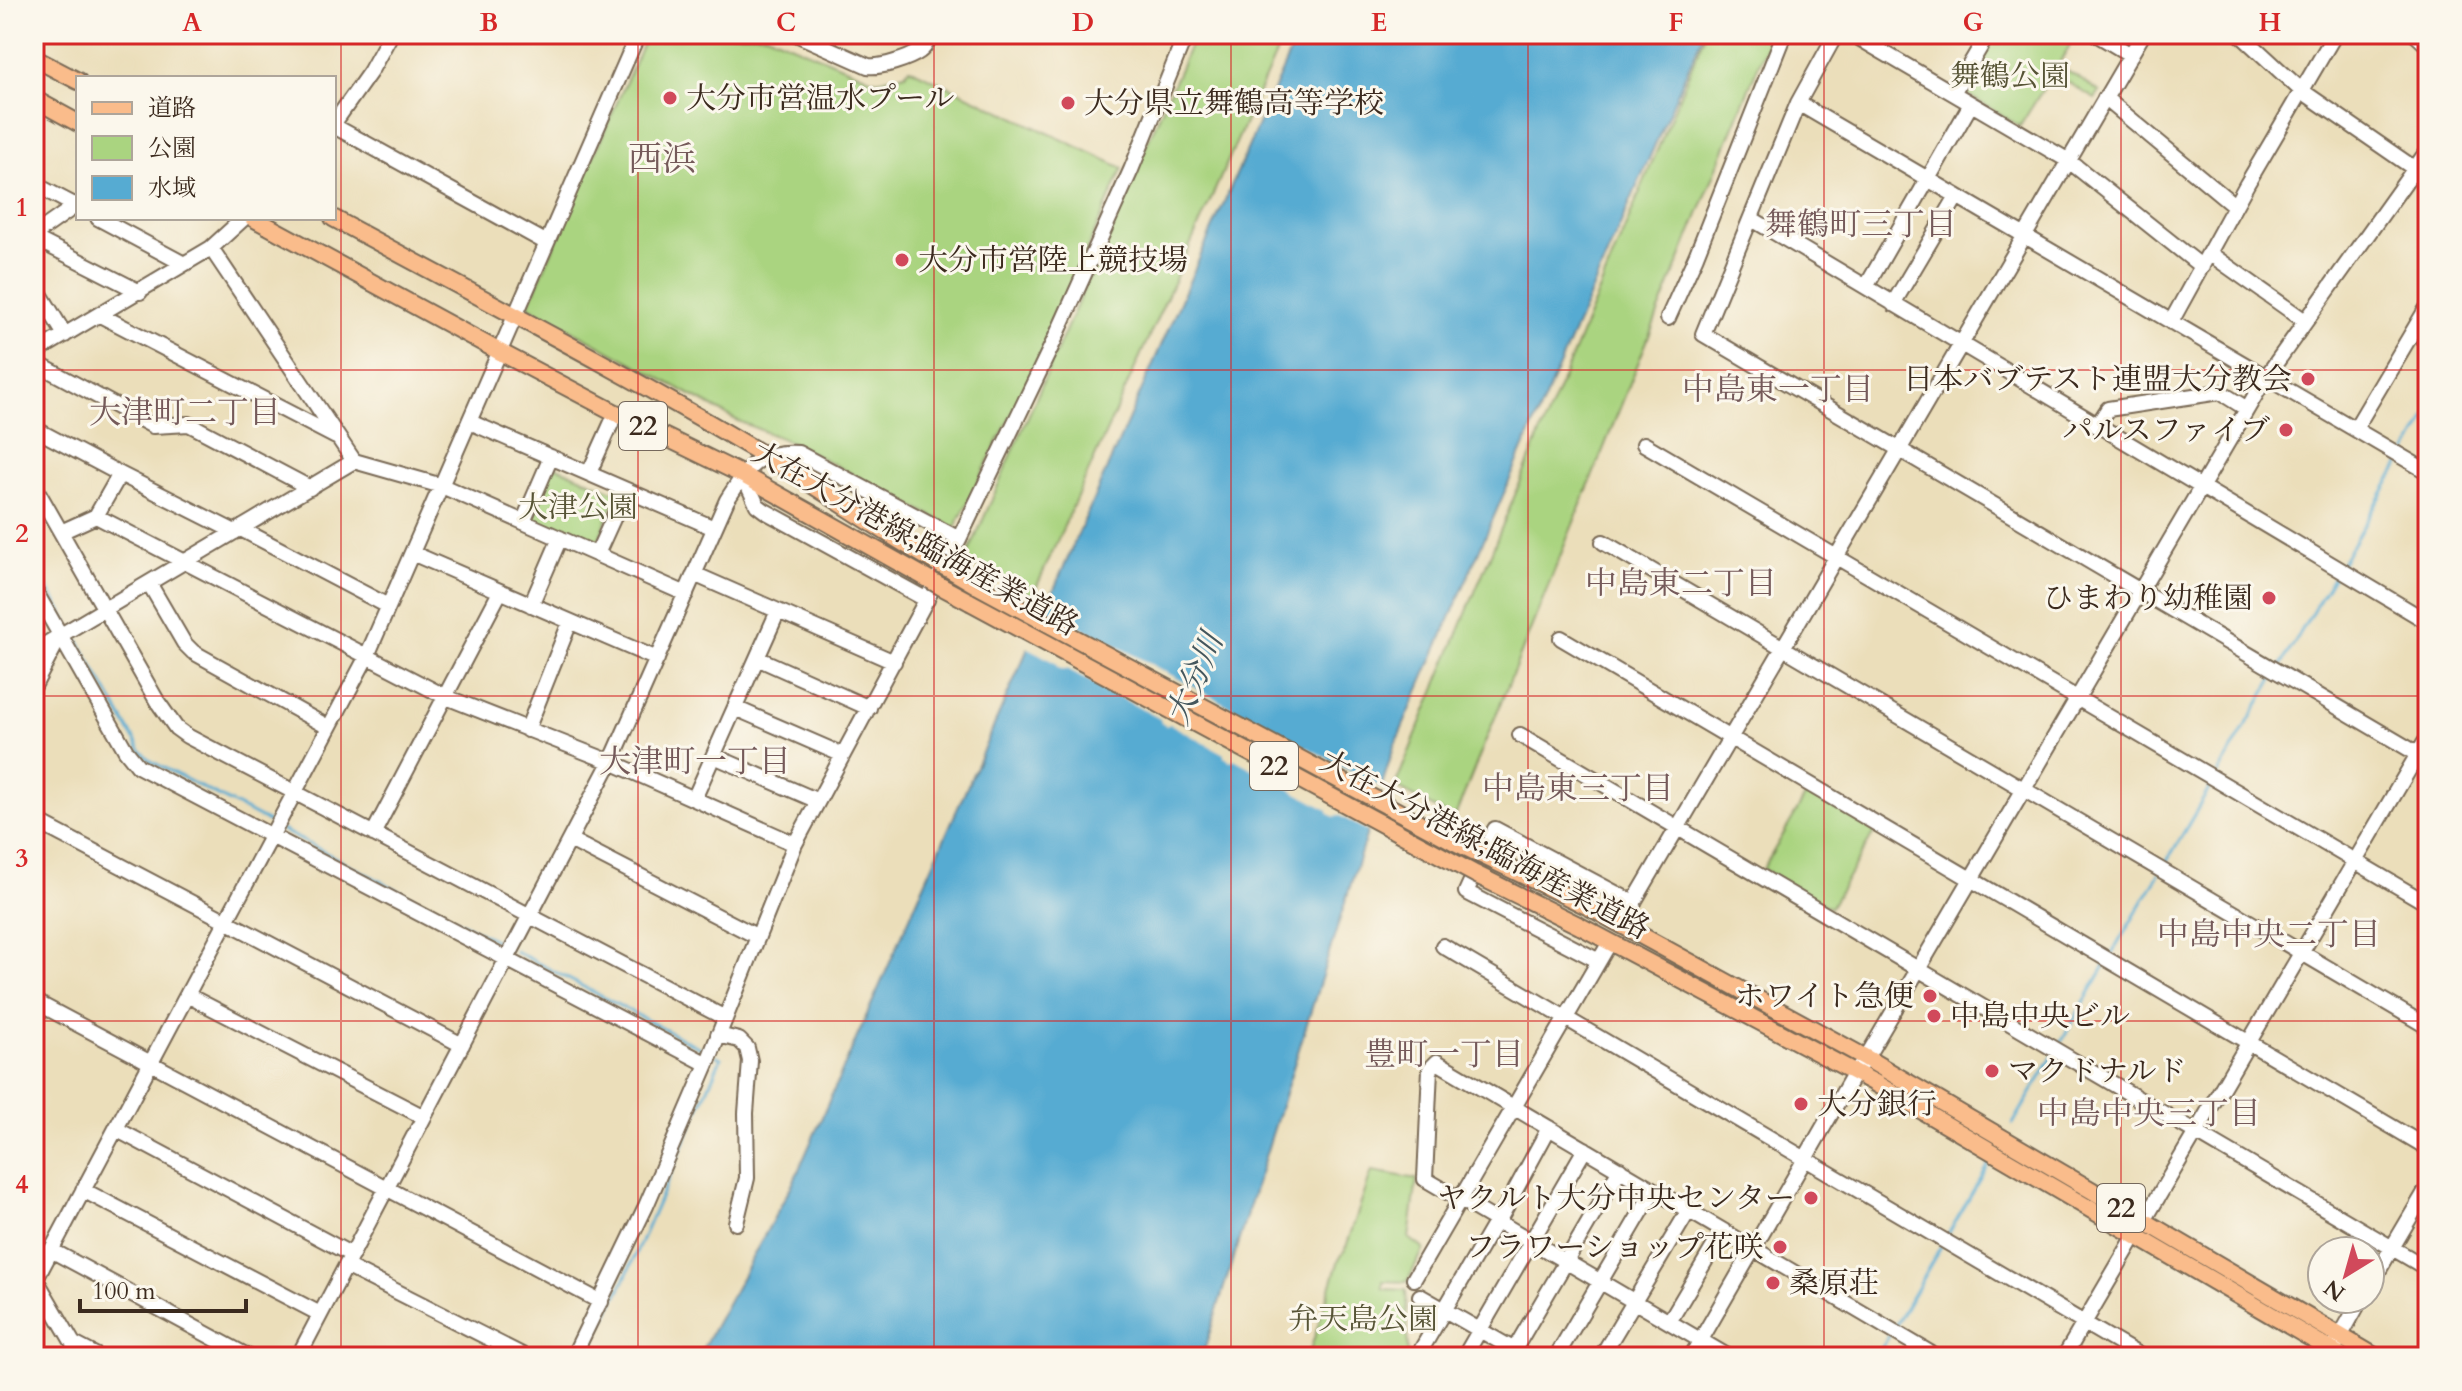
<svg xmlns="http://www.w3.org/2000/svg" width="2462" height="1391" font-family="Cardo,'Noto Serif JP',serif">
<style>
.green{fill:#aad480;stroke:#727f4f;stroke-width:2}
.water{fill:#56abd2;stroke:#486a78;stroke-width:2}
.pier{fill:#ebdeba}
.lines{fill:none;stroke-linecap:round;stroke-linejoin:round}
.stream{stroke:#56abd2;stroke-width:3}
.minor-casing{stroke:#796955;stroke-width:18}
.major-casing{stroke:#796955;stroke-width:20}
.minor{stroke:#fff;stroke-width:14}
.major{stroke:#fabc8b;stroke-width:16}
.major-bridge-casing{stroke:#796955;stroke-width:20;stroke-linecap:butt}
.major-bridge{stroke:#fabc8b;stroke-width:16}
.grid{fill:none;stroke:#d62828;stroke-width:2;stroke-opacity:0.55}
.poi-dot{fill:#d1495b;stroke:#fbf7ec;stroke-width:3}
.labels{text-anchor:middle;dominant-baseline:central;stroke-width:6;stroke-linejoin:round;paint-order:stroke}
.shield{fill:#fbf7ec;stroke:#75685c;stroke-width:2}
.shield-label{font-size:28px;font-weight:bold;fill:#3b2a1e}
.park-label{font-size:30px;fill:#575436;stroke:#fbf7ec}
.poi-label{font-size:30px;fill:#3b2a1e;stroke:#fbf7ec;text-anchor:start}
.street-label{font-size:30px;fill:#3b2a1e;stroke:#fbf7ec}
.neighbourhood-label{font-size:32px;fill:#755a5a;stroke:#fbf7ec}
.water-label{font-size:32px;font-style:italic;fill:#44575d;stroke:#fbf7ec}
.quarter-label{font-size:34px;fill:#755a5a;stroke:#fbf7ec}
.neatline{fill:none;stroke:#d62828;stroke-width:3}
.grid-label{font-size:26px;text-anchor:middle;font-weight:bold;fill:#d62828}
</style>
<rect width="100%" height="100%" fill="#fbf7ec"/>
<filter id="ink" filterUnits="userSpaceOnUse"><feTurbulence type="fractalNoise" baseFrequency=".0125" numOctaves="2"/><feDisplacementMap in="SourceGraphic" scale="16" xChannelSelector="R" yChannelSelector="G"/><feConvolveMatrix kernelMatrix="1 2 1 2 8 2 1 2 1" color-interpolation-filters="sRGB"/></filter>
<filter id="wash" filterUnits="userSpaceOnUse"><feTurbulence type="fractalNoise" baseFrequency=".006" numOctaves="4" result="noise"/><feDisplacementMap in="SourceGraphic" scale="32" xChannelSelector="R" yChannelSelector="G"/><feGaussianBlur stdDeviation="1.8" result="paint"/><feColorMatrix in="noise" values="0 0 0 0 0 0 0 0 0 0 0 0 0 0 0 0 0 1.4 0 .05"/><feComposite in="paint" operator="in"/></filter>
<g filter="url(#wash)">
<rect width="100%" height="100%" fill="#ebdeba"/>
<!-- green -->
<path class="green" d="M647 34H766L870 78 877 80 905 74 909 68 1123 168 1037 363 955 528 793 443 738 421 528 306Z
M1195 34H1285L1033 595 965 561Z
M1705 34H1771L1454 819 1395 786Z
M1994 34H2077L2058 65 2100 92 2095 99 2053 73 2020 126 1963 92V87Z
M552 465 618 493 596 546 591 547 532 521 529 517Z
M1808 792 1875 831 1830 908 1763 869Z
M1372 1171 1417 1179 1409 1238 1424 1249 1407 1282 1383 1281V1289L1406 1290 1408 1357H1308L1339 1260 1345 1250Z"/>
<!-- water -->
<path class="water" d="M1298 34H1703L1394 747 1202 1357H698L793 1183Z"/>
<!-- pier -->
<path class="pier" d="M1042 606 1385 789 1371 833 1338 815 1334 817 1328 813V810L1234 759 1231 761 1224 757V754L1170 724 1166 726 1161 723 1160 719 1067 669 1063 670 1057 667V664L1025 646Z"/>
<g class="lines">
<!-- stream -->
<path class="stream" d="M2406 454 2428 415
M34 564 68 623
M2341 564 2402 460
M74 633 141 751 151 761 274 825
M2280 667 2335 574
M2218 774 2274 677
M280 829 508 947
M2163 868 2212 784
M515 951 706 1051
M2110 957 2159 874
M2058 1047 2106 964
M2013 1124 2054 1054
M1947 1236 1990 1163
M1895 1326 1941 1246
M585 1357 623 1283 721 1058 717 1056
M1876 1357 1889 1336"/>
</g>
</g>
<g filter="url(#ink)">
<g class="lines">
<defs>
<path id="minor" d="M796 34 868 66C880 68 909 59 920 51 926 47 928 40 931 34
M1836 34 1798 103 1703 334 2428 760
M1852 34 2069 161 2202 267
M2096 34 2131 55
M2240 34 2302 91 2428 178
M2415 34 2428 46
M1953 93 1988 34
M2105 98 2235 206
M1798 103 2428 472
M334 123 370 72 391 34
M334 126 547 243
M34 184 78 207
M98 218 184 264
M1752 219 2428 622
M34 235 78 204
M34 238 140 292
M211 248 354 461 442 486 686 594
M2209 253 2305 321
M34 284 65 335
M1866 287 1971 104
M1893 304 1957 196
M100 315 336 437
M1668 318 1696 256 1784 34
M2171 322 2247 184 2335 34
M34 353 211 248 244 218
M34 362 153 426 189 424 310 488
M470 422 714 528
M2097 426 2108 409 2220 392 2247 409
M2355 429 2428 306
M34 432 37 430 120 474
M1644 444 2428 904
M589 473 616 413
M743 475 757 505 765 511 927 600
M34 485 157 701 176 728 187 736 725 1018
M96 516 446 697 611 762 795 844
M523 522 551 457
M241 529 388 606
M61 532 96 516 120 474 235 532
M1603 542 2428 1027
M412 553 657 659
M597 554 626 490
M694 574 894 662
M149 583 184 643 193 652 328 727
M34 589 126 751 138 766 707 1064
M531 605 560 538
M1561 638 2428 1148
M34 651 354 461
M757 658 869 708
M34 686 60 636
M735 708 843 755
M527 730 570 622
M1520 735 2428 1269
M714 756 818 801
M694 799 778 611
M34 820 462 1045
M373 834 500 592
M570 840 758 937
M1621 924 2143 34
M1443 946 2142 1357
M1599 961 1466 892 1495 829 1634 903
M187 995 424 1117
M34 1001 601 1302
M718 1035 739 1040 747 1048 750 1061 746 1113 747 1178 736 1223
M116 1129 352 1255
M83 1190 320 1314
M51 1250 249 1357
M346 1266 526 1357
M34 1276 81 1357
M36 1279 366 658 638 34
M1414 1279 1610 942
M2370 1285 2428 1187
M1420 1296 1527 1357
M1669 1322 1723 1231
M74 1344 99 1357
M2336 1344 2361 1299
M298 1357 615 753 727 500C748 468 756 450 798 453L959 539
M573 1357 646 1206 707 1064 795 844 959 539 1054 341 1131 170 1186 34
M1417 1357 1492 1228 1498 1222 1549 1128
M1464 1357 1585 1149
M1510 1357 1620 1169
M1556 1357 1654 1190
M1601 1357 1689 1210
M1691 1357 1855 1072 1866 1058 2266 377 2428 150
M1729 1357 1425 1179 1430 1069 1437 1062 1937 1357
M2064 1357 2428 737"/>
<path id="major" d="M34 58 78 81
M34 99 78 123
M253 218 500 352 616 413 743 475 930 580
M333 218C477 296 623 371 764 455 823 490 879 530 939 564
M951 570 978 586
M942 587 970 602
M1589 907 1866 1058 2376 1357
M1580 926 1873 1082 2343 1357"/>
</defs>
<!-- minor casing -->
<use href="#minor" class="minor-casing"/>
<!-- major casing -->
<use href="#major" class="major-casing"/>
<!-- minor -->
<use href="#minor" class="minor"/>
<!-- major -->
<use href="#major" class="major"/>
<defs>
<path id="major-bridge" d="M939 564 951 570
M930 580 942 587
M978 586 1453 841 1589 907
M970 602 1475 874 1580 926"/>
</defs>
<!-- major-bridge casing -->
<use href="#major-bridge" class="major-bridge-casing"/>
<!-- major-bridge -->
<use href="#major-bridge" class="major-bridge"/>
</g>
</g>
<!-- grid -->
<path class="grid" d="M341 34V1357M638 34V1357M934 34V1357M1231 34V1357M1528 34V1357M1824 34V1357M2121 34V1357M34 370H2428M34 696H2428M34 1021H2428"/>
<!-- markers -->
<g class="poi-dot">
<circle cx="670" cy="98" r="8"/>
<circle cx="1068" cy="103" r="8"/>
<circle cx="902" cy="260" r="8"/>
<circle cx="2308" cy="379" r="8"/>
<circle cx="2286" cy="430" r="8"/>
<circle cx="2269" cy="598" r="8"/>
<circle cx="1930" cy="996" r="8"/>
<circle cx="1934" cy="1016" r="8"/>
<circle cx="1992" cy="1071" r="8"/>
<circle cx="1801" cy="1104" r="8"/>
<circle cx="1811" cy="1198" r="8"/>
<circle cx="1780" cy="1247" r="8"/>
<circle cx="1773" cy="1283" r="8"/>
</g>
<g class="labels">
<!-- shield labels -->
<g class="shield">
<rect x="619" y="402" width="48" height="48" rx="6"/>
<rect x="1250" y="742" width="48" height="48" rx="6"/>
<rect x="2097" y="1184" width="48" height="48" rx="6"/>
</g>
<g class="shield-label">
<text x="643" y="426">22</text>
<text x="1274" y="766">22</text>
<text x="2121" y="1208">22</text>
</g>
<!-- park labels -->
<g class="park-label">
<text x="2010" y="76">舞鶴公園</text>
<text x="578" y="507">大津公園</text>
<text x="1363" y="1319">弁天島公園</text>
</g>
<!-- poi labels -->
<g class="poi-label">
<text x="686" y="98">大分市営温水プール</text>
<text x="1084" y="103">大分県立舞鶴高等学校</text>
<text x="918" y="260">大分市営陸上競技場</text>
<text x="2292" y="379" text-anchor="end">日本バブテスト連盟大分教会</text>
<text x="2270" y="430" text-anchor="end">パルスファイブ</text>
<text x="2253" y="598" text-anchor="end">ひまわり幼稚園</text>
<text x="1914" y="996" text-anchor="end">ホワイト急便</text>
<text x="1950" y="1016">中島中央ビル</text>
<text x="2008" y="1071">マクドナルド</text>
<text x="1817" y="1104">大分銀行</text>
<text x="1795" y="1198" text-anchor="end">ヤクルト大分中央センター</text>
<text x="1764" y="1247" text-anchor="end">フラワーショップ花咲</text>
<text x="1789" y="1283">桑原荘</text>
</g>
<!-- street labels -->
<g class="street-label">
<text transform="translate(915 539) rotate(29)">大在大分港線;臨海産業道路</text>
<text transform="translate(1485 845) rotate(28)">大在大分港線;臨海産業道路</text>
</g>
<!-- neighbourhood labels -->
<g class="neighbourhood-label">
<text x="1861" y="225">舞鶴町三丁目</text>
<text x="1778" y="390">中島東一丁目</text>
<text x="185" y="413">大津町二丁目</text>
<text x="1681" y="584">中島東二丁目</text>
<text x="695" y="762">大津町一丁目</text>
<text x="1578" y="789">中島東三丁目</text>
<text x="2269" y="935">中島中央二丁目</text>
<text x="1444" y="1055">豊町一丁目</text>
<text x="2149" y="1114">中島中央三丁目</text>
</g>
<!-- water labels -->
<g class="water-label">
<text transform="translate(1195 679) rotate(-67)">大分川</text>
</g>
<!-- quarter labels -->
<g class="quarter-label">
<text x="662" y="159">西浜</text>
</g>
</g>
<!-- margin -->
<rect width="2462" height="1391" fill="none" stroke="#fbf7ec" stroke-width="88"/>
<!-- legend -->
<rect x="76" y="76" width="260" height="144" fill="#fbf7ec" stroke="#aea59a" stroke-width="2"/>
<rect x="92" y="102" width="40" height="12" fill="#fabc8b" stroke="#aea59a" stroke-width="2"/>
<text x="148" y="116" font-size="24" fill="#3b2a1e">道路</text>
<rect x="92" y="136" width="40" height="24" fill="#aad480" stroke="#aea59a" stroke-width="2"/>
<text x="148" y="156" font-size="24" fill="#3b2a1e">公園</text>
<rect x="92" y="176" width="40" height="24" fill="#56abd2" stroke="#aea59a" stroke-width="2"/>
<text x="148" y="196" font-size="24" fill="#3b2a1e">水域</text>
<!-- north arrow -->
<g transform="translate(2346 1275) rotate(217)"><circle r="38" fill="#fbf7ec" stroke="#aea59a" stroke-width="2"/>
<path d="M0-6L14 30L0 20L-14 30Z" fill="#d1495b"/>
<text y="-12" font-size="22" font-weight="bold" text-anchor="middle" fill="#3b2a1e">N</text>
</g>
<!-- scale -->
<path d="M80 1299v12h166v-12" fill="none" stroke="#3b2a1e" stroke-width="4"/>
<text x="92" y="1299" font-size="24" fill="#3b2a1e" stroke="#fbf7ec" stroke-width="6" paint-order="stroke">100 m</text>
<rect x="44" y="44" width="2374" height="1303" class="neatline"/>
<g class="grid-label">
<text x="192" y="31">A</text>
<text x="489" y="31">B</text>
<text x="786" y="31">C</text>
<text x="1083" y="31">D</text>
<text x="1379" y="31">E</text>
<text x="1676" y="31">F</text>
<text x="1973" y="31">G</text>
<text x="2270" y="31">H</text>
<text x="22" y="216">1</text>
<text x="22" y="542">2</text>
<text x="22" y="867">3</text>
<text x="22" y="1193">4</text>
</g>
</svg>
